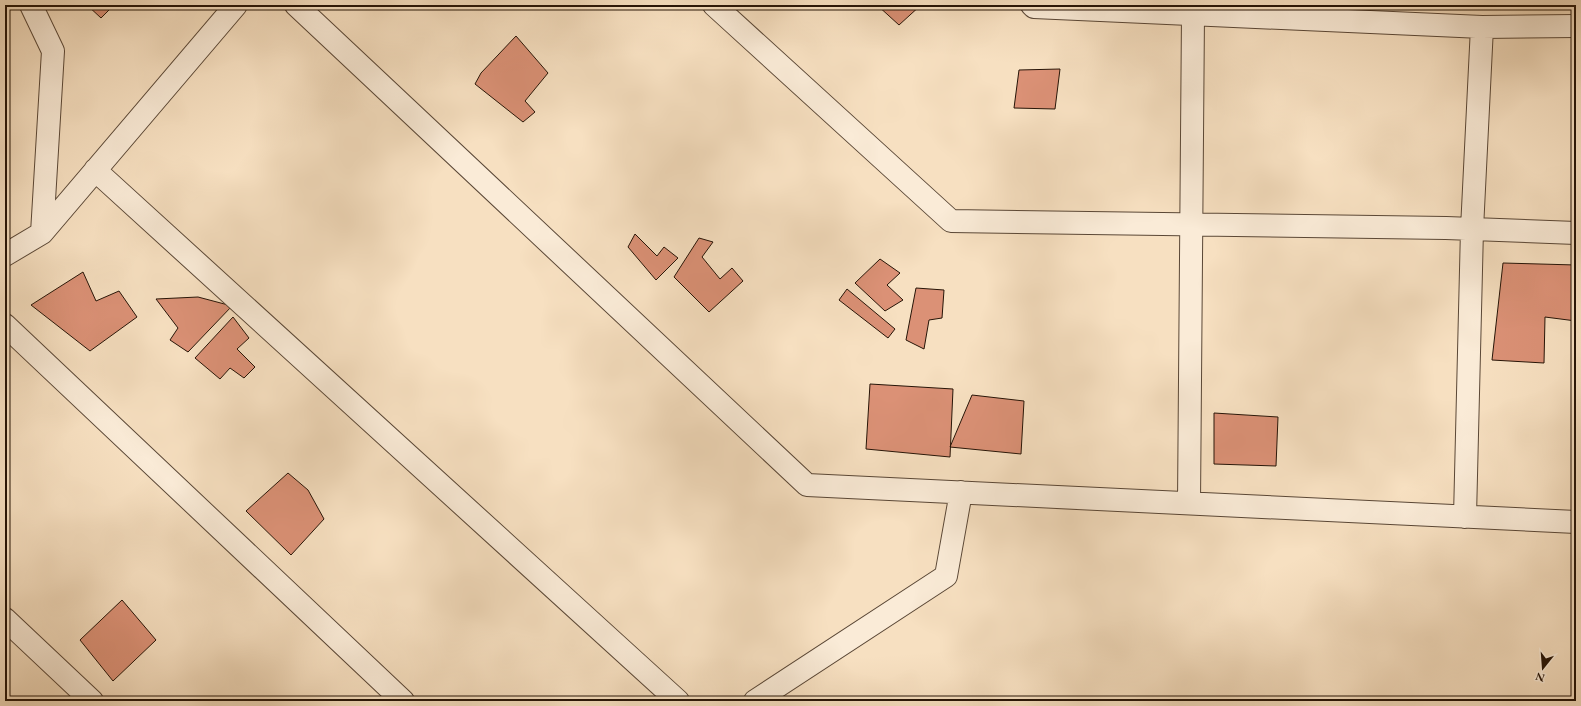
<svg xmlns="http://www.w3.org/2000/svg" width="1581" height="706" font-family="'EB Garamond',serif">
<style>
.building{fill:#db9176;stroke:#261407}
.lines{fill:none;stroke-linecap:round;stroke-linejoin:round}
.minor-casing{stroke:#5a4736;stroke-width:24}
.minor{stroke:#faebd7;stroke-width:22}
</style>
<rect width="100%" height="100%" fill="#f7e0c1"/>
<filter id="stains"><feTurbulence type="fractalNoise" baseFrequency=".005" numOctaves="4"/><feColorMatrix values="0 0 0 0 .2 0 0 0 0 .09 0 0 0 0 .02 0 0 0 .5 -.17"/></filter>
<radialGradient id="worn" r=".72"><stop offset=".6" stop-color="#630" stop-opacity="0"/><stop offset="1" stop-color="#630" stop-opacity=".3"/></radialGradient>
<!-- building -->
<path class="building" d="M87 5H114L101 18Z
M877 5H921L899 25Z
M516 36 548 73 525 101 535 112 523 122 475 84 481 73Z
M1060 69 1055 109 1014 108 1019 70Z
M635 234 657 256 664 247 678 258 656 280 628 247Z
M699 238 713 242 702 257 720 279 732 268 743 281 709 312 674 277Z
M880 259 900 273 887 285 903 300 885 311 855 283Z
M1503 263 1576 265V321L1545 317 1544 363 1492 360Z
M83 272 96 301 119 291 137 317 90 351 31 305Z
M916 288 944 290 942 318 929 320 924 349 906 340Z
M847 289 895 329 888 338 839 300Z
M198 297 232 306 188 352 170 340 178 328 156 299Z
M233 317 249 338 237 349 255 367 244 378 230 368 220 379 195 358Z
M870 384 953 389 950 457 866 449Z
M972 395 1024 401 1021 454 950 447Z
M1214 413 1278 417 1276 466 1214 464Z
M288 473 308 490 324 519 291 555 246 511Z
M122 600 156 640 113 681 80 640Z"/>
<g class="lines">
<defs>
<path id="minor" d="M31 5 53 51 42 233
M296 5 807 485 1576 522
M714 5 951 221 1446 228 1576 233
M1032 5 1034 7 1482 27
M95 170 678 701
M5 255 42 233 236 5
M5 325 403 701
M1189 503 1193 14
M1465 517 1472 229 1482 27 1576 26
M5 619 92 701
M755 701 946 576 961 492"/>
</defs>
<!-- minor casing -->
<use href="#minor" class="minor-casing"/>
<!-- minor -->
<use href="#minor" class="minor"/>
</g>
<!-- margin -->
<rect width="1581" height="706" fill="none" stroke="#f7e0c1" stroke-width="20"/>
<rect x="6" y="6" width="1569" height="694" fill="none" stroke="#261407" stroke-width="2"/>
<rect x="10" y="10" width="1561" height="686" fill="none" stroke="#261407"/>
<!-- north arrow -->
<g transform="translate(1543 668) rotate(197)" stroke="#faebd7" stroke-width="3" paint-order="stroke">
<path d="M0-3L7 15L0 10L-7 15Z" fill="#261407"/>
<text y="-6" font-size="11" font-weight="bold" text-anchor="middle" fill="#261407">N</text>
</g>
<rect width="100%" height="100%" filter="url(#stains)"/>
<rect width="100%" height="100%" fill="url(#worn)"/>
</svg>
